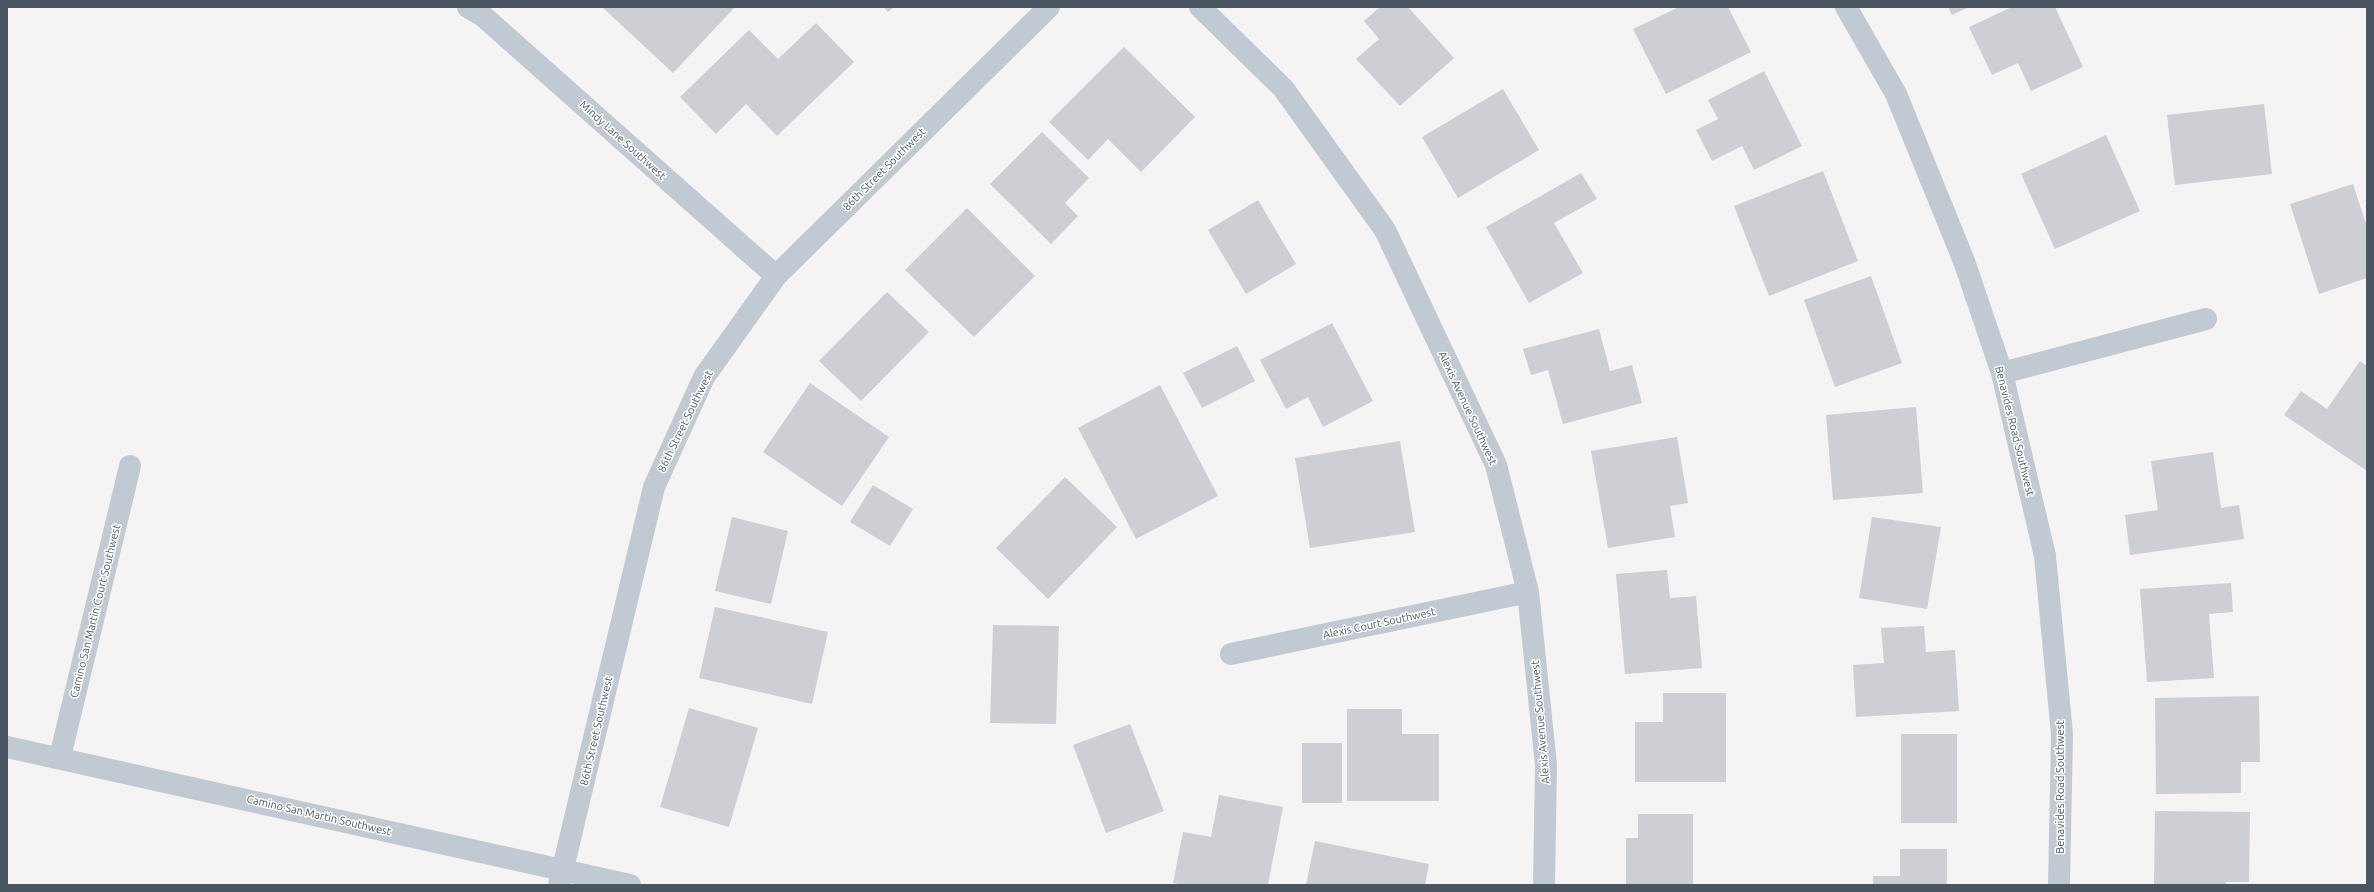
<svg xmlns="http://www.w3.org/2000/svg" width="2374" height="892" font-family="Ubuntu,sans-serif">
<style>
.building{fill:#cdcfd5}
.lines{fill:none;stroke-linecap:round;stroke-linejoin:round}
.minor{stroke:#c1cad2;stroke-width:22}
.tertiary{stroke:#c1cad2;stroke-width:22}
.labels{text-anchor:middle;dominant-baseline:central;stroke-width:3;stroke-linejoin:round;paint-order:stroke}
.street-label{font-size:11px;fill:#4a5661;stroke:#fff}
</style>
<rect width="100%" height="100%" fill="#f5f3f3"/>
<!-- building -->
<path class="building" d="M602 7H735L673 73Z
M884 7H894L888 12Z
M1380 7H1408L1454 58 1400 106 1356 59 1379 39 1364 21Z
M1679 7H1728L1751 52 1666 94 1633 29Z
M1948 7H1969L1952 15Z
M2012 7H2055L2083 67 2031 91 2018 63 1992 75 1969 27Z
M816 23 854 62 777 136 746 104 716 134 680 97 749 30 778 59Z
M1124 47 1195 117 1141 172 1108 139 1088 160 1049 122Z
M1764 71 1802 146 1754 170 1742 146 1712 161 1696 130 1718 119 1708 100Z
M1503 89 1539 150 1458 198 1422 137Z
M2264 104 2272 174 2175 185 2167 115Z
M1042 132 1089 178 1065 203 1078 216 1051 244 990 184Z
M2106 135 2140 211 2055 249 2021 174Z
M1823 171 1858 261 1769 296 1734 206Z
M1581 173 1597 199 1554 223 1583 273 1529 303 1486 227Z
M2353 184 2367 227V278L2319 294 2290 204Z
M1258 200 1296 264 1246 294 1208 230Z
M967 208 1035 276 974 337 905 270Z
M1871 276 1902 363 1835 387 1804 300Z
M887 292 929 332 861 401 819 361Z
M1332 323 1373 401 1323 427 1308 397 1286 409 1260 360Z
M1599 329 1610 371 1632 365 1642 403 1563 424 1548 370 1531 375 1523 349Z
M1237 346 1255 381 1202 408 1183 373Z
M2360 361 2367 366V471L2284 415 2301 391 2327 409Z
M810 383 889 437 842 506 763 452Z
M1160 385 1218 496 1136 539 1078 428Z
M1916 407 1923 493 1833 500 1826 415Z
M1677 437 1688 503 1670 506 1675 537 1608 548 1591 451Z
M1400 441 1415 532 1310 548 1295 458Z
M2213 452 2221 508 2239 505 2244 539 2130 555 2125 515 2158 510 2151 461Z
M1065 477 1117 527 1048 599 996 548Z
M873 485 913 509 890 546 850 522Z
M732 517 788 531 771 604 715 591Z
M1872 517 1941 527 1927 609 1859 598Z
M1667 570 1670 598 1696 596 1702 668 1625 674 1616 574Z
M2231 583 2233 612 2209 614 2214 678 2147 682 2140 589Z
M715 607 828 632 812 704 699 678Z
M993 625 1059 626 1056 724 990 723Z
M1924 626 1926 652 1955 650 1959 711 1856 717 1853 665 1884 663 1881 628Z
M1663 693H1726V782H1635V722H1663Z
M2259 696 2260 762H2241V793L2156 794 2155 698Z
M689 708 758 728 729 827 660 807Z
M1347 709H1402V734H1439V801H1347Z
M1130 724 1164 811 1106 833 1073 745Z
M1901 734H1957V823H1901Z
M1302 743H1342V803H1302Z
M1219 795 1283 807 1268 885H1186L1173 883 1183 832 1211 837Z
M2155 811 2250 812 2249 882H2226V885H2154Z
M1638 814H1693V885H1626V838H1638Z
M1315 841 1429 864 1425 885H1306Z
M1900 849H1947V885H1873V876H1900Z"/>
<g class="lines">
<!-- minor -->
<path class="minor" d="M468 7 483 16 776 276
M1200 7 1283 88 1385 230 1496 465 1528 592 1546 765 1544 885
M1846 7 1896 94 1964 261 2002 373 2045 556 2062 734 2059 885
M2002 373 2206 319
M1231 654 1528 592
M60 757 130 466"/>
<!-- tertiary -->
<path class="tertiary" d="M7 747 630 885
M559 885 654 487 704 377 776 276 1049 7"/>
</g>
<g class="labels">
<!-- street labels -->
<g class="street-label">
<text transform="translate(623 140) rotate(42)">Mindy Lane Southwest</text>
<text transform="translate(884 169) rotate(-45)">86th Street Southwest</text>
<text transform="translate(1468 408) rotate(65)">Alexis Avenue Southwest</text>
<text transform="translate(685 421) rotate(-64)">86th Street Southwest</text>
<text transform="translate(2015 431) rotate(76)">Benavides Road Southwest</text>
<text transform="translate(95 611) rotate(-76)">Camino San Martin Court Southwest</text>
<text transform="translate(1379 623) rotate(-12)">Alexis Court Southwest</text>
<text transform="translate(1540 722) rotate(-95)">Alexis Avenue Southwest</text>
<text transform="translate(596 731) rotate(-77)">86th Street Southwest</text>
<text transform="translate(2060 787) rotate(-90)">Benavides Road Southwest</text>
<text transform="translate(319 815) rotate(13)">Camino San Martin Southwest</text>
</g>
</g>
<!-- border -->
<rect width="2374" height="892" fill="none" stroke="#4a5661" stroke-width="16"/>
</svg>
